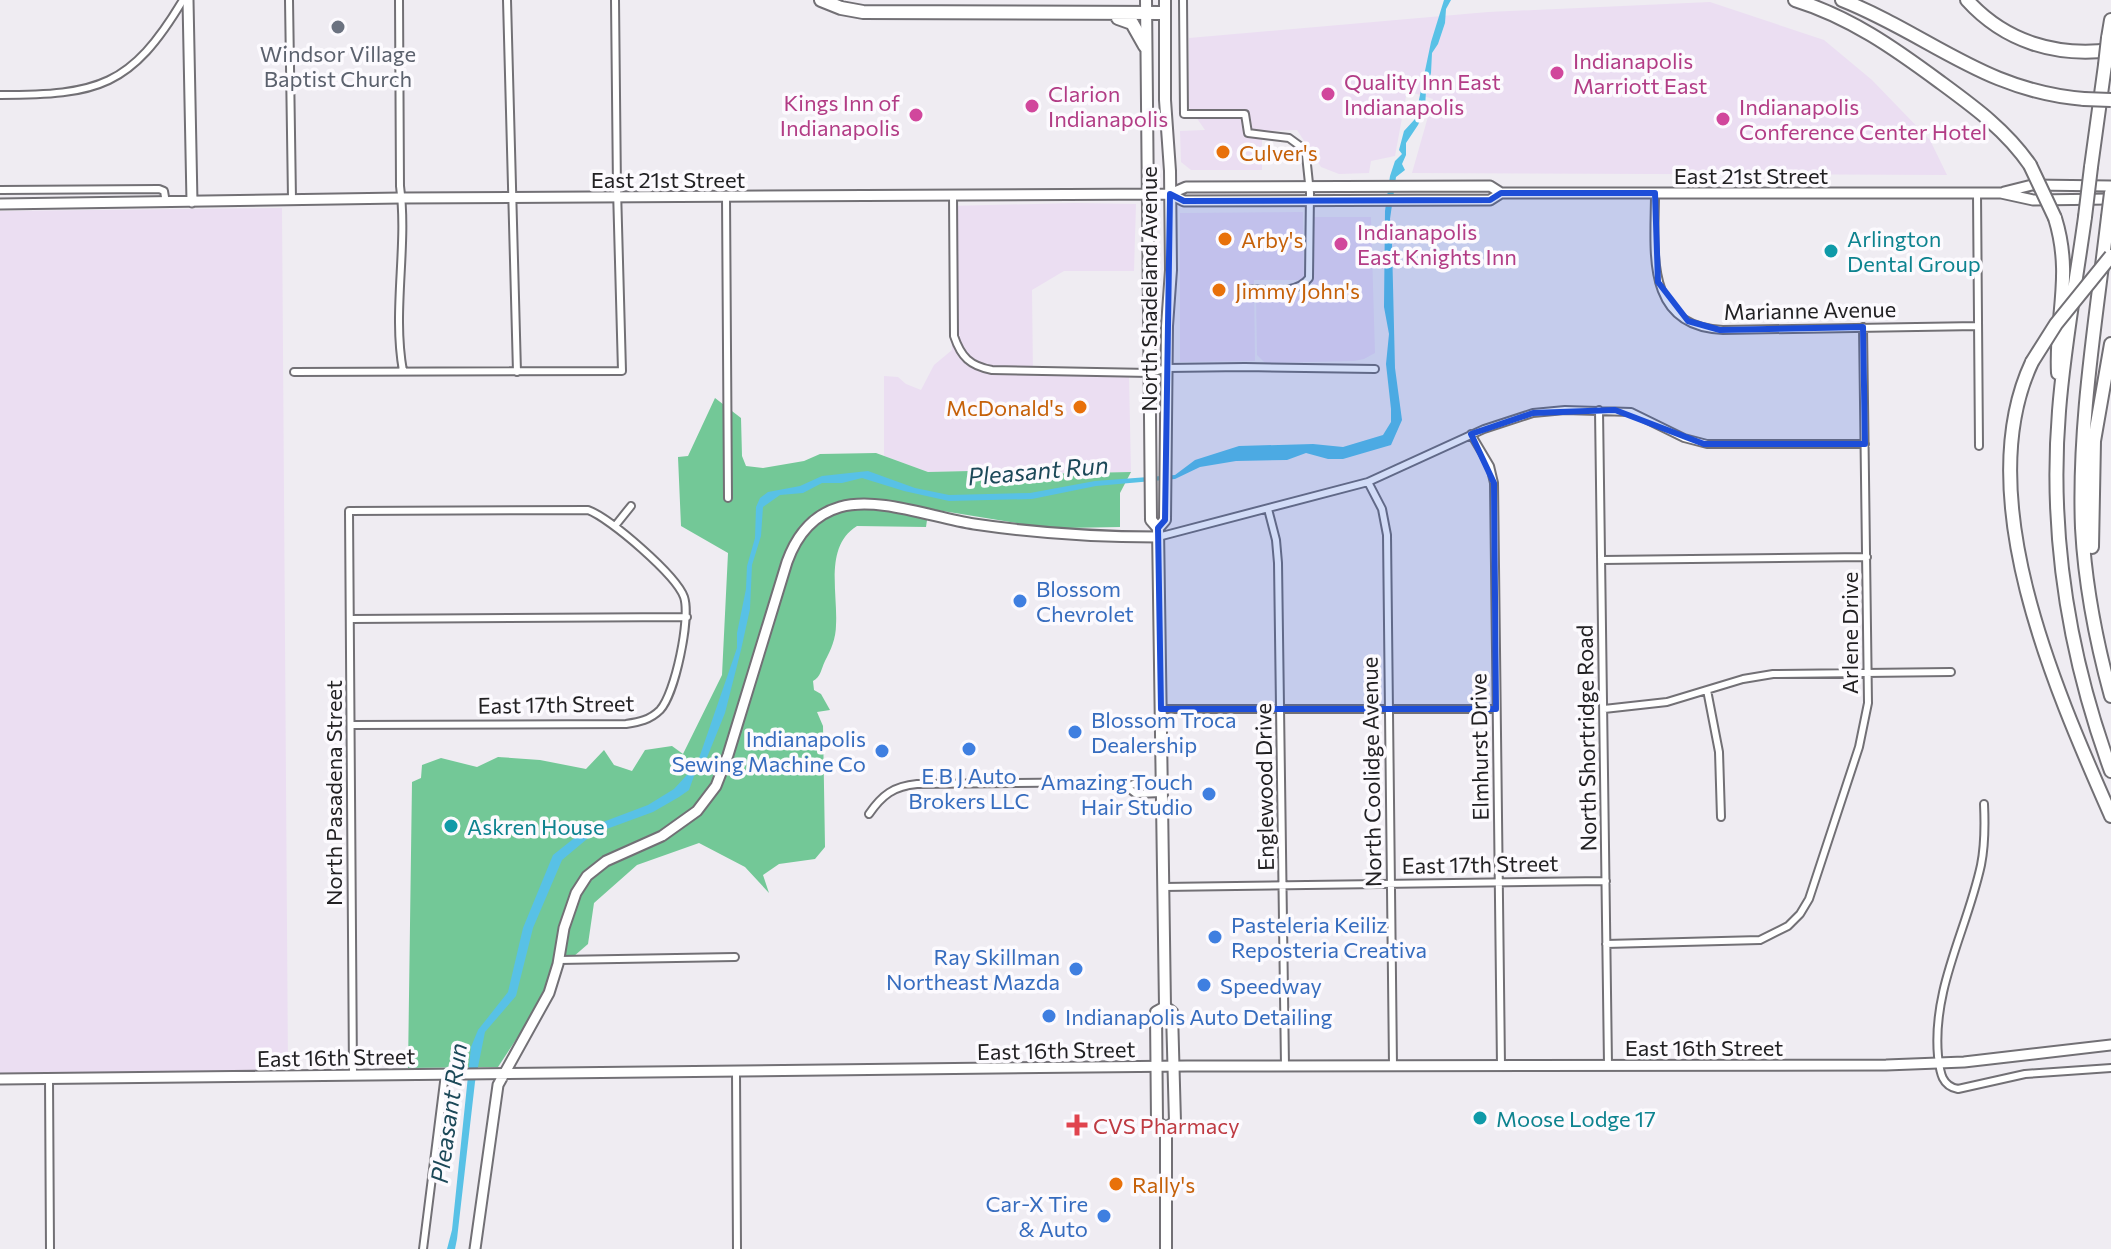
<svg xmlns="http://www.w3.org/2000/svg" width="2111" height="1249" font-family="Commissioner,sans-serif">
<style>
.commercial{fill:#ebdef2}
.forest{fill:#73c897}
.water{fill:#58c1e6}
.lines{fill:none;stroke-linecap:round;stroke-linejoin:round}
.street-casing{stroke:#727075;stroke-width:10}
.secondary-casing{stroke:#727075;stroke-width:13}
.primary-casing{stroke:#727075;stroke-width:14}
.highway-casing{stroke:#727075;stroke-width:16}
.street{stroke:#fff;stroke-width:6}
.secondary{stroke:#fff;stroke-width:9}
.primary{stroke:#fff;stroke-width:10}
.highway{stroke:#fff;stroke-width:12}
.highway-bridge-casing{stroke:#727075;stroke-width:16;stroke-linecap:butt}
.highway-bridge{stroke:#fff;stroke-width:12}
.marked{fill:#1d4ed8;fill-opacity:0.2;stroke:#1d4ed8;stroke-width:6;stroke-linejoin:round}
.worship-dot{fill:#6b7280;stroke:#fcfafe;stroke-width:3}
.hotel-dot{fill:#d1479c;stroke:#fcfafe;stroke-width:3}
.food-dot{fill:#e8710a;stroke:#fcfafe;stroke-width:3}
.culture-dot{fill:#0f9aa8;stroke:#fcfafe;stroke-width:3}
.shop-dot{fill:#3f7fe0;stroke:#fcfafe;stroke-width:3}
.health-dot{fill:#e0444e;stroke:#fcfafe;stroke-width:3}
.labels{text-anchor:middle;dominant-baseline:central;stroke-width:7;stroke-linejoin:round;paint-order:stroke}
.worship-label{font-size:22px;fill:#5b616d;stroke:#fcfafe}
.hotel-label{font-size:22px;fill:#b23c85;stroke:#fcfafe;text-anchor:start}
.food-label{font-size:22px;fill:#c56008;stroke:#fcfafe;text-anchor:start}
.street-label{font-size:22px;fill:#222123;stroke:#fcfafe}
.culture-label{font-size:22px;fill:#0d838f;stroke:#fcfafe;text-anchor:start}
.shop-label{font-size:22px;fill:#366cbe;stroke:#fcfafe;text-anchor:start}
.health-label{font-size:22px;fill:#be3a42;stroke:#fcfafe;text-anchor:start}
.water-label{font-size:24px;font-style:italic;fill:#1b4858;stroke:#fcfafe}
</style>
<rect width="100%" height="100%" fill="#efecf2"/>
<!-- commercial -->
<path class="commercial" d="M1710 2 1824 40 1872 80 1930 140 1947 175 1412 173 1433 99 1407 91 1395 156 1371 161 1369 173 1339 174 1321 167 1297 130 1262 131V170H1191L1181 162 1180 131 1205 130 1189 107V38L1488 12Z
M1074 203 1136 204 1134 271H1064L1032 290 1033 376H1129L1131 472 1034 474 1028 470H1012L928 472 884 456V376L898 377 906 384 921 390 934 365 952 350 948 206Z
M282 208 288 1070 0 1074V211Z
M1303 212 1304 280H1254L1255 361 1180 362V213Z
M1314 217H1371L1375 353 1364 359 1354 361 1265 363 1257 355 1256 297 1308 296 1312 287Z"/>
<!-- forest -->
<path class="forest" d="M715 398 741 418 742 456 746 466 763 468 804 461 820 454 876 453 928 472 1012 470H1028L1034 474 1131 472 1120 493V527L1065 528 1029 525 912 506 927 520 926 527 857 526C824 546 838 593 836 625 836 638 831 650 825 661 821 669 821 677 813 681L814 690 821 694 830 710 817 712 823 726 825 847 815 859 779 864 763 875 769 893 745 867 699 843 637 865 594 903 588 944 551 976 525 1026 498 1067 408 1068 412 782 421 778 422 765 441 758 477 767 498 757 540 760 586 769 604 750 614 765 632 771 645 750 672 746 683 754 722 675 728 553 681 526 678 457 688 456Z"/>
<!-- water -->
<path class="water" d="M1444 0H1451L1446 9 1445 23 1438 44 1432 53 1431 73 1426 90 1425 109 1418 125 1406 143V155L1402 164 1405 170 1396 177 1390 219 1394 241 1392 244 1395 368 1402 420 1391 445 1343 459H1328L1306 453 1287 460 1236 461 1200 467 1175 479 1096 486 1032 499 949 501 904 491 862 478 842 483H822L803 493 780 495 763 507 761 536 752 565 750 609 741 650 725 713 704 765 694 776 689 790 679 797 653 812 593 834 562 860 533 928 516 996 485 1032 475 1082 457 1239 455 1249H447L452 1230 471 1047 478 1030 508 992 523 928 553 855 587 828 648 805 674 789 697 764 737 648V633L746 589 747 566 755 538 756 507 760 498 768 492 800 486 822 476 868 471 915 488 949 495 1030 493 1095 481 1175 475 1195 460 1239 446 1313 444 1343 447 1383 435 1391 422V409L1386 364 1389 334 1384 307 1385 211 1390 176 1395 161 1402 154 1399 150 1404 131 1415 119 1431 42Z"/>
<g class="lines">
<defs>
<path id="street" d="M289 0 292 199
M399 0 400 186C408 247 392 310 403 371
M507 0 517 372
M1183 0 1184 114H1245L1248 133 1289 138 1300 146 1306 155 1310 193 1309 278C1296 296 1266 289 1246 289
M0 95C98 95 131 87 183 0
M0 190 159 189 164 191 166 203
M1655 193C1655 250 1643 327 1723 330L1978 326
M1977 193 1979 446
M953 195 954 336C961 357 970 366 992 370L1150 373 1167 368 1245 367 1375 369
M726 197 728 498
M294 372 622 371 617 189 615 0
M1599 410 1608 1065
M1471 434 1490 466 1494 483 1501 1066
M1368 482 1382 509 1387 535 1393 1066
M1268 509 1276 540 1278 563 1285 1066
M349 511 588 510C610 518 676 575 684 597 691 618 675 694 660 710 650 720 639 722 626 724L351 725
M349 511 353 1075
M615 526 631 506
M1158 537 1368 482 1484 429 1533 413 1565 410 1631 412 1684 438 1707 444H1865
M1602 560 1867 557
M350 619 687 617
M1707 690 1719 752 1721 817
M1161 709H1496
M1604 709 1667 702 1743 679 1773 674 1951 672
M1127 787 1138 782 1161 781
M1984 804C1985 825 1985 845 1981 865 1967 930 1932 988 1938 1056 1940 1071 1941 1086 1958 1089L2025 1074 2111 1068
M869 814C882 795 894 786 917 784L1110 782 1127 787 1136 794 1162 793
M1163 887 1606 881
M1606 944 1760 940 1788 926 1800 914 1809 899 1859 747 1868 703 1863 327
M559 960 735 957
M736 1072 737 1249
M49 1078 50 1249
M423 1249 445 1074"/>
<path id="secondary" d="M188 0 192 202
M2004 192 2032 185 2111 186
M1170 194 1184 201 1490 200 1501 193
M0 204 401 198 1170 194 1186 187 1490 186 1501 193H2001L2033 200 2111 199
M0 1079 1187 1066 1886 1065 1964 1062 2111 1045
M475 1249 498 1085 549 993 558 964 564 928 576 893 587 876 606 861 662 836 697 811 716 786 728 755 787 562C796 537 812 515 840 507 878 496 934 518 974 524 1035 533 1096 537 1158 537"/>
<path id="primary" d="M1146 0 1151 520 1158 528 1165 1007 1172 1012 1175 1122 1166 1128
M1158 528 1165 520 1167 326 1171 270 1170 171 1165 100V0
M1165 1007 1156 1012 1157 1122 1166 1128
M1166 1128V1249"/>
<path id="highway" d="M821 0 841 8 863 12 1164 13
M1795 0C1850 17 1894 48 1940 82 1974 107 2006 130 2030 165
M1842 0C1930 35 1984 91 2084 99
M1967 0C2005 42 2056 57 2111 50
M1118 18 1132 23 1145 46
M2108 38 2111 20
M2091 167 2105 65
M2085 217C2076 282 2064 346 2059 411 2049 534 2069 656 2111 771
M2108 217C2096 320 2078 424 2082 528 2085 585 2096 641 2111 696
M2055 218C2073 276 2055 317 2058 373
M2032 362C1969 496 2056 691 2111 816
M2092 547 2094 441 2111 344"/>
</defs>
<!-- street casing -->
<use href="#street" class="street-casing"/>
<!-- secondary casing -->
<use href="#secondary" class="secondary-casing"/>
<!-- primary casing -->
<use href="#primary" class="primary-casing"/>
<!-- highway casing -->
<use href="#highway" class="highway-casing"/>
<!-- street -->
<use href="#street" class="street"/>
<!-- secondary -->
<use href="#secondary" class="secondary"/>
<!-- primary -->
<use href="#primary" class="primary"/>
<!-- highway -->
<use href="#highway" class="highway"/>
<defs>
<path id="highway-bridge" d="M2105 65 2108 38
M2084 99 2111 100
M2030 165 2055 218
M2085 217 2091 167
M2108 217 2111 193
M2032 362 2056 324 2111 256"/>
</defs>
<!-- highway-bridge casing -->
<use href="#highway-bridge" class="highway-bridge-casing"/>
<!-- highway-bridge -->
<use href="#highway-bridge" class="highway-bridge"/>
</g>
<!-- marked area -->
<path class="marked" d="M1501 193H1655L1658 282 1688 321 1720 330 1863 327 1865 444H1704L1615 410 1533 413 1471 434 1494 483 1496 709H1161L1158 528 1165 520 1170 194 1184 201 1490 200Z"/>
<!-- markers -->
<circle class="worship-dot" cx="338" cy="27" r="8"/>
<g class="hotel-dot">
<circle cx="1557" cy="73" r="8"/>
<circle cx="1328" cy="94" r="8"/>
<circle cx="1032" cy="106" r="8"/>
<circle cx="916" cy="115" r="8"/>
<circle cx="1723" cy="119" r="8"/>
<circle cx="1341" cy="244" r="8"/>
</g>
<g class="food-dot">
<circle cx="1223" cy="152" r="8"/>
<circle cx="1225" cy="239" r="8"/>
<circle cx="1219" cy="290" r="8"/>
<circle cx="1080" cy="407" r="8"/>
<circle cx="1116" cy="1184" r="8"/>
</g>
<g class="culture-dot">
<circle cx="1831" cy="251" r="8"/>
<circle cx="451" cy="826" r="8"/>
<circle cx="1480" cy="1118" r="8"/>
</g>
<g class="shop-dot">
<circle cx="1020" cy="601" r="8"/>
<circle cx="1075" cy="732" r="8"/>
<circle cx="969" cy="749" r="8"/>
<circle cx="882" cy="751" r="8"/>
<circle cx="1209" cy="794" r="8"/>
<circle cx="1215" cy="937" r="8"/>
<circle cx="1076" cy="969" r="8"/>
<circle cx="1204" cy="985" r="8"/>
<circle cx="1049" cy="1016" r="8"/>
<circle cx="1104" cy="1216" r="8"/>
</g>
<path class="health-dot" d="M1073 1113h8v8h8v8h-8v8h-8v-8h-8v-8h8z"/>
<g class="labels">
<!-- worship labels -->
<g class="worship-label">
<text x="338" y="53">Windsor Village<tspan x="338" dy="25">Baptist Church</tspan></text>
</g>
<!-- hotel labels -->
<g class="hotel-label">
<text x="1573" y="60">Indianapolis<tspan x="1573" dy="25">Marriott East</tspan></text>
<text x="1344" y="81">Quality Inn East<tspan x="1344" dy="25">Indianapolis</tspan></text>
<text x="1048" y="93">Clarion<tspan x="1048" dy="25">Indianapolis</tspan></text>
<text x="900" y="102" text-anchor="end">Kings Inn of<tspan x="900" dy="25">Indianapolis</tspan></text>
<text x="1739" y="106">Indianapolis<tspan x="1739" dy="25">Conference Center Hotel</tspan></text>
<text x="1357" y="231">Indianapolis<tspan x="1357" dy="25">East Knights Inn</tspan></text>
</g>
<!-- food labels -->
<g class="food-label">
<text x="1239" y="152">Culver's</text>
<text x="1241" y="239">Arby's</text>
<text x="1235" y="290">Jimmy John's</text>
<text x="1064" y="407" text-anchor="end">McDonald's</text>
<text x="1132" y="1184">Rally's</text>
</g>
<!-- street labels -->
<g class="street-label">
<text x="1751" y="175">East 21st Street</text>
<text x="668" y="179">East 21st Street</text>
<text transform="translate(1148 289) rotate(-90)">North Shadeland Avenue</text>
<text transform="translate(1810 310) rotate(-1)">Marianne Avenue</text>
<text transform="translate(1849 633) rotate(-90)">Arlene Drive</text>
<text transform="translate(556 704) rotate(-1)">East 17th Street</text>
<text transform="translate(1586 738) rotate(-91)">North Shortridge Road</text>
<text transform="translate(1479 747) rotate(-91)">Elmhurst Drive</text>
<text transform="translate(1371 772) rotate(-91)">North Coolidge Avenue</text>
<text transform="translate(1264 787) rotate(-91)">Englewood Drive</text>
<text transform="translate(333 793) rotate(-90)">North Pasadena Street</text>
<text transform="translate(1480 864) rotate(-1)">East 17th Street</text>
<text x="1704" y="1047">East 16th Street</text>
<text transform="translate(1056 1050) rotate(-1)">East 16th Street</text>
<text transform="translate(336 1057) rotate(-1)">East 16th Street</text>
</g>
<!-- culture labels -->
<g class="culture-label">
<text x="1847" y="238">Arlington<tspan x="1847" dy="25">Dental Group</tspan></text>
<text x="467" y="826">Askren House</text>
<text x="1496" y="1118">Moose Lodge 17</text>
</g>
<!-- shop labels -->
<g class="shop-label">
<text x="1036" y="588">Blossom<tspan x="1036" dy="25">Chevrolet</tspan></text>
<text x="1091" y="719">Blossom Troca<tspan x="1091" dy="25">Dealership</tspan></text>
<text x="866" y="738" text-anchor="end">Indianapolis<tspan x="866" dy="25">Sewing Machine Co</tspan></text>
<text x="969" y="775" text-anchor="middle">E B J Auto<tspan x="969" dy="25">Brokers LLC</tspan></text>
<text x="1193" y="781" text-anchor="end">Amazing Touch<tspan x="1193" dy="25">Hair Studio</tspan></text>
<text x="1231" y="924">Pasteleria Keiliz<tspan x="1231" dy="25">Reposteria Creativa</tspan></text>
<text x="1060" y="956" text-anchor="end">Ray Skillman<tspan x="1060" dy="25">Northeast Mazda</tspan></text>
<text x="1220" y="985">Speedway</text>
<text x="1065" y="1016">Indianapolis Auto Detailing</text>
<text x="1088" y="1203" text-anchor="end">Car-X Tire<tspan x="1088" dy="25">&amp; Auto</tspan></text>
</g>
<!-- health labels -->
<g class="health-label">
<text x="1093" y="1125">CVS Pharmacy</text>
</g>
<!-- water labels -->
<g class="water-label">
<text transform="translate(1038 470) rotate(-5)">Pleasant Run</text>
<text transform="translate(448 1113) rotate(-82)">Pleasant Run</text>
</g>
</g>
</svg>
